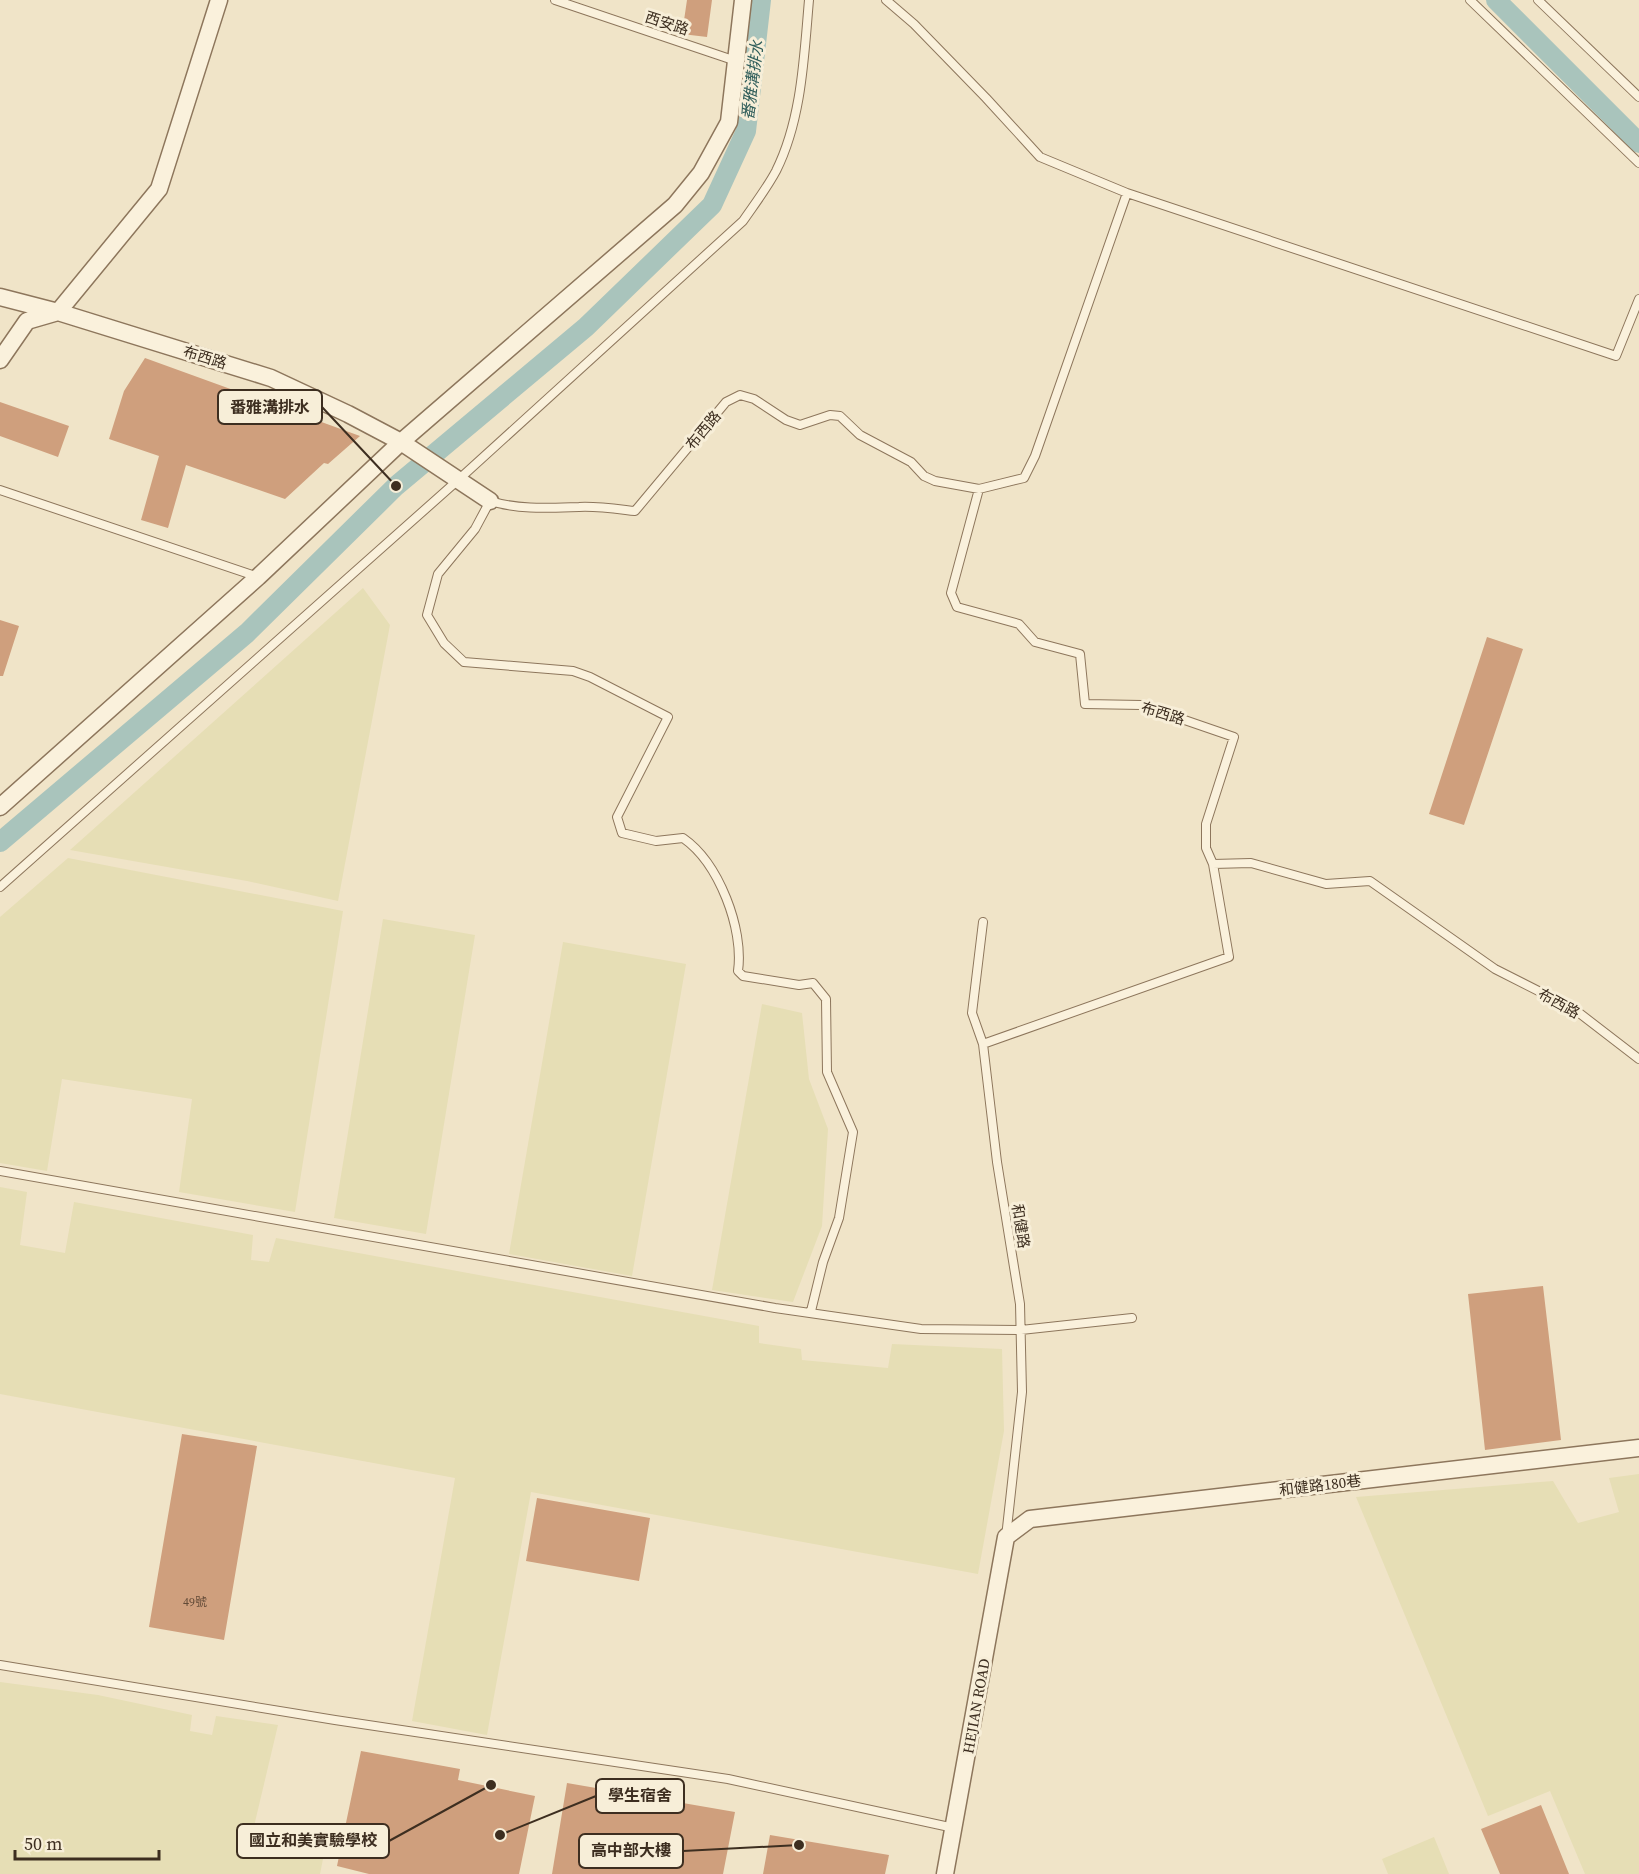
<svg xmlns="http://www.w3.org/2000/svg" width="1639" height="1874" font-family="'Source Serif 4','Noto Sans TC',serif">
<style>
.farmland{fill:#e6deb5}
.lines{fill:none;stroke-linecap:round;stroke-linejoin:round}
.canal{stroke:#a9c4bc;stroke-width:20}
.building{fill:#cf9f7d}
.lane-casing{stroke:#8d765c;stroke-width:10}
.street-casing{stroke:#8d765c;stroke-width:19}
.lane{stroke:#faf1dc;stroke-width:8}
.street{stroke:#faf1dc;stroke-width:16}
.labels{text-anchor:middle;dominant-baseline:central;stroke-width:6;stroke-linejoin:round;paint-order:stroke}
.number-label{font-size:12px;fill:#624a37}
.street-label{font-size:15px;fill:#3d2e20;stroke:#f7eed8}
.water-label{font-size:16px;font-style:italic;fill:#2f5d5a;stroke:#f7eed8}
.leader{fill:none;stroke:#3d2e20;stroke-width:2}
.callout-dot{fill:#3d2e20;stroke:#f7eed8;stroke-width:2}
.callout{fill:#f7eed8;stroke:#3d2e20;stroke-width:2}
.callout-label{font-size:16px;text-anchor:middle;font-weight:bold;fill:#3d2e20}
</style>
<rect width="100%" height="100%" fill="#f0e4c8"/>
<!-- farmland -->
<path class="farmland" d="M363 588 390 625 338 901 247 881 70 850Z
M68 858 343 911 295 1212 179 1192 192 1099 62 1079 47 1171 0 1163V917Z
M383 919 475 935 426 1234 334 1218Z
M563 942 686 964 632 1276 509 1254Z
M762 1004 802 1013 809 1079 828 1129 822 1226 793 1302 712 1290Z
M0 1187 27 1192 20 1245 65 1253 74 1202 253 1235 251 1260 269 1262 276 1238 759 1326V1343L801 1349 802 1360 888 1368 892 1344 1002 1349 1004 1431 978 1574 531 1492 487 1735 412 1721 455 1478 0 1394Z
M1639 1474V1874H1585L1550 1791 1488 1816 1356 1497 1553 1481 1578 1523 1619 1512 1609 1478Z
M0 1682 98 1695 192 1715 190 1731 212 1735 216 1716 278 1725 251 1839 324 1854 320 1874H0Z
M1434 1837 1449 1874H1388L1382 1859Z"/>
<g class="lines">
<!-- canal -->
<path class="canal" d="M1496 0 1639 143
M0 842 247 633 396 486 586 327 712 205 746 131 761 0"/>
</g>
<!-- building -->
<path class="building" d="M687 0H712L707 37 682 34Z
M145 358 360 436 328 464 324 463 285 499 186 465 168 528 141 520 159 456 109 439 124 391Z
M0 402 69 426 58 457 0 436Z
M0 620 19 626 3 676H0Z
M1487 637 1523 649 1464 825 1429 814Z
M1543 1286 1561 1440 1485 1450 1468 1294Z
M182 1434 257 1446 224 1640 149 1627Z
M537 1498 650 1518 639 1581 526 1561Z
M361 1751 460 1769 458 1780 535 1796 519 1874H369L337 1866Z
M567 1783 735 1812 723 1874H552Z
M1541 1805 1569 1874H1500L1481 1829Z
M770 1835 889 1855 885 1874H763Z"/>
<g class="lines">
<defs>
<path id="lane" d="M555 0 736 61
M886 0 914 24 986 98 1040 157 1127 193 1616 356 1639 299
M1470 0 1639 163
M1538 0 1639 97
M979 489 951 593 957 607 1019 624 1035 642 1080 654 1085 704 1141 705 1234 737 1206 824V848L1213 864
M0 490 258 577
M0 887 457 481 743 221C754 205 767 188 776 171 802 119 804 56 809 0
M983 922 972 1013 983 1044 997 1162 1020 1304 1022 1392 1006 1537
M983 1044 1229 957 1213 864 1251 863 1326 884 1370 881 1495 969 1574 1009 1639 1059
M0 1171 775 1308 921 1329 1021 1330 1132 1318
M811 1311 823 1262 839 1218 853 1132 827 1072 826 999 813 983 799 985 743 976 738 971C744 929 719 863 683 838L656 841 622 833 617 817 668 717 590 677 573 671 464 662 444 643 427 615 438 574 475 529 490 501C520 510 548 508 579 507 597 506 617 509 635 511L726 402 740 395 754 399 786 420 800 425 830 415 840 416 860 435 911 462 924 476 935 481 979 489 1024 478 1035 456 1127 193
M0 1665 335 1720 728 1779 954 1828"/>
<path id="street" d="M0 297 58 312 271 378 348 414 401 442 490 501
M0 360 27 321 58 312 159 189 219 0
M0 807 258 577 401 442 675 205 701 173 729 122 743 0
M945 1874 1006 1537 1030 1519 1639 1448"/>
</defs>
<!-- lane casing -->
<use href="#lane" class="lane-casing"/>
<!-- street casing -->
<use href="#street" class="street-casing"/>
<!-- lane -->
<use href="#lane" class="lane"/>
<!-- street -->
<use href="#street" class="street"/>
</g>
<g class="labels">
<!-- number labels -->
<g class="number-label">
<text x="195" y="1602">49號</text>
</g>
<!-- street labels -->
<g class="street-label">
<text transform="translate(667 23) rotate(18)">西安路</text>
<text transform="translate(205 357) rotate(17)">布西路</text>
<text transform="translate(703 430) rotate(-50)">布西路</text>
<text transform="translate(1163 713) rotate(17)">布西路</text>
<text transform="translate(1559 1003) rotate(29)">布西路</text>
<text transform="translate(1021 1226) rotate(81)">和健路</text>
<text transform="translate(1320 1485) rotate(-7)">和健路180巷</text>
<text transform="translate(976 1706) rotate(-80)">HEJIAN ROAD</text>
</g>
<!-- water labels -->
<g class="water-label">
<text transform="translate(752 80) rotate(-83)">番雅溝排水</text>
</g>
</g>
<!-- callouts -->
<path class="leader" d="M396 486L322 407M500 1835L596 1796M491 1785L389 1841M799 1845L683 1851"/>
<g class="callout-dot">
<circle cx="396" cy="486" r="6"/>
<circle cx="500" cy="1835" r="6"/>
<circle cx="491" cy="1785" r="6"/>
<circle cx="799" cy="1845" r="6"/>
</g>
<g class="callout">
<rect x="218" y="390" width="104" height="34" rx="6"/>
<rect x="596" y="1779" width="88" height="34" rx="6"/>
<rect x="237" y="1824" width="152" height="34" rx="6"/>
<rect x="579" y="1834" width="104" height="34" rx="6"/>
</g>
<g class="callout-label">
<text x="270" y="413">番雅溝排水</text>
<text x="640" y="1801">學生宿舍</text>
<text x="313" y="1846">國立和美實驗學校</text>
<text x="631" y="1856">高中部大樓</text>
</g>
<!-- scale -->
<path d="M15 1850v9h144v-9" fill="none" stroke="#3d2e20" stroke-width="3"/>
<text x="24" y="1850" font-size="18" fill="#3d2e20" stroke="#f7eed8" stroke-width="4.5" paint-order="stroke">50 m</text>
</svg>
